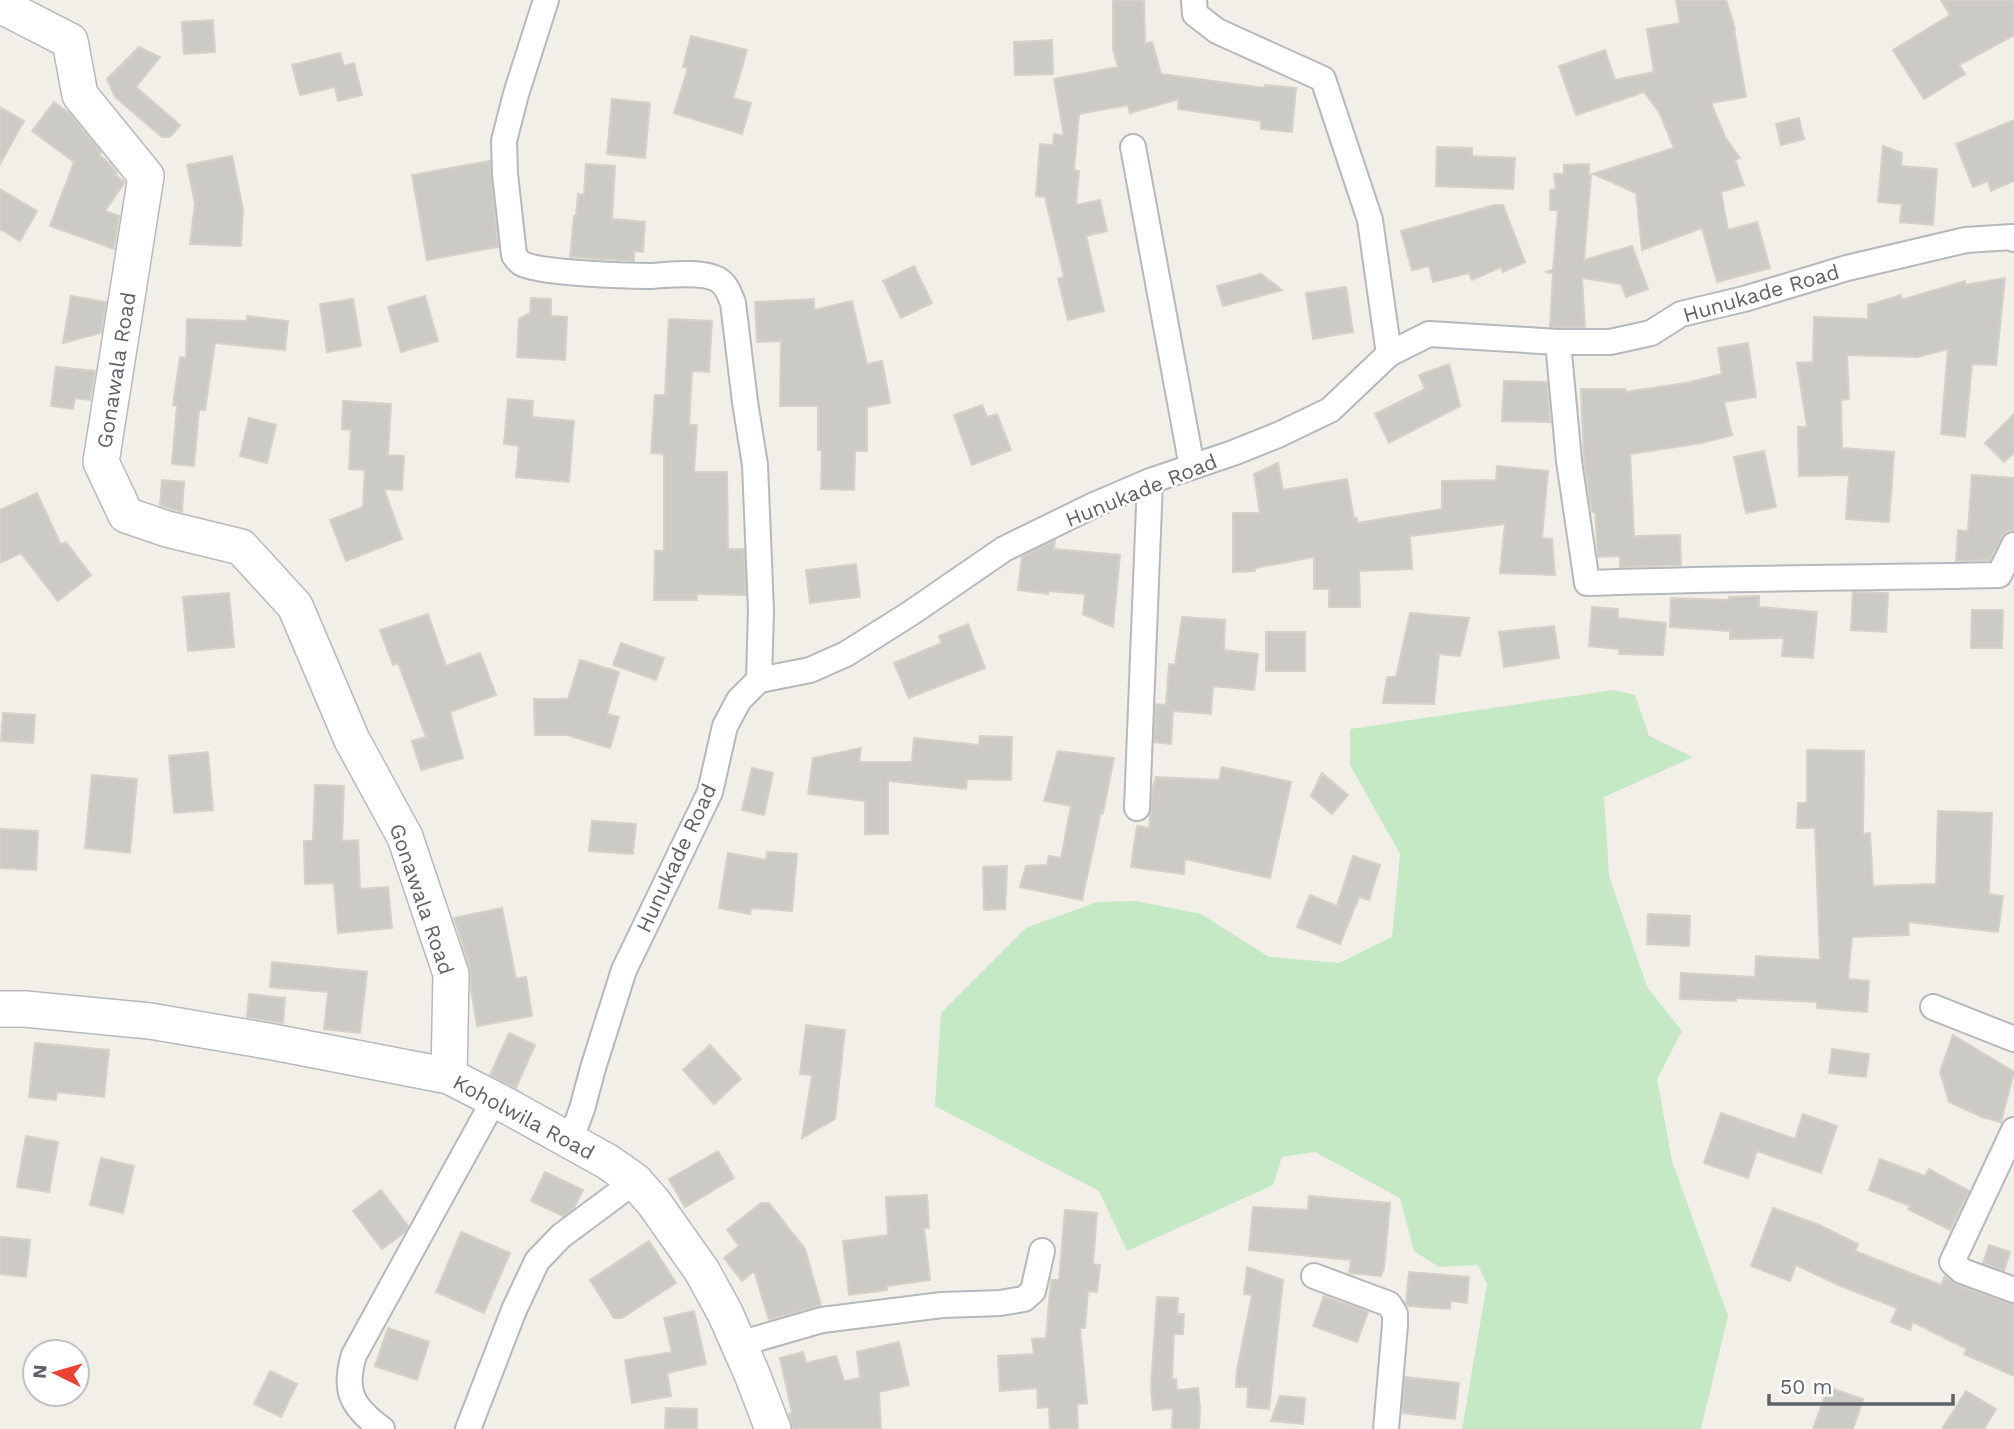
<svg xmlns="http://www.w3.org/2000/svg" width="2014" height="1429" font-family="'Work Sans',sans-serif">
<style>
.green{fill:#c5e8c5}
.building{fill:#cccac5;stroke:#d6d1c6;stroke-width:2}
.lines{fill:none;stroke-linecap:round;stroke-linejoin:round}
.street-casing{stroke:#b5b8bc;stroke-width:28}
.secondary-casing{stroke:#b6babf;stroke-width:38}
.street{stroke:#fff;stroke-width:24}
.secondary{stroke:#fff;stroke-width:35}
.labels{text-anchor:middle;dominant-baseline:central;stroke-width:5;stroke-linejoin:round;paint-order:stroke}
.street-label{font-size:21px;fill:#5f6368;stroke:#fff}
</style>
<rect width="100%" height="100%" fill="#f1efe8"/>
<!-- green -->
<path class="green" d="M1614 690 1635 695 1649 736 1693 757 1604 797 1609 876 1647 987 1682 1031 1657 1079 1672 1161 1728 1316 1701 1429H1462L1487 1284 1478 1265 1439 1267 1414 1251 1400 1198 1315 1152 1282 1157 1273 1185 1127 1251 1099 1191 935 1106 941 1013 1026 928 1097 902 1136 901 1201 914 1269 957 1339 963 1392 937 1400 854 1350 765V729Z"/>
<!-- building -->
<path class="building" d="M1113 0H1144L1145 44 1152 42 1161 74 1264 88 1265 85 1296 88 1292 132 1261 129V121L1178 109 1179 99 1130 113 1128 105 1079 114 1074 170 1079 171 1076 205 1100 200 1107 231 1086 236 1104 311 1068 320 1058 279 1064 277 1045 197 1036 196 1040 144 1053 145 1054 134 1064 136 1054 79 1118 67 1113 49Z
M1676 0H1726L1735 29H1734L1746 97 1711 103 1725 137 1740 158 1735 160 1744 185 1721 192 1728 230 1757 222 1770 268 1717 282 1702 228 1642 250 1636 193 1593 174 1674 148 1659 112 1644 92 1576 115 1559 66 1605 50 1615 80 1654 72 1647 29 1680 23Z
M1941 0H2014V35L1959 65 1965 74 1924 99 1893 50 1950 15Z
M213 20 215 52 184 54 182 22Z
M691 36 747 50 733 98 751 103 742 134 674 113 688 68 683 67Z
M1052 40 1053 74 1015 75 1014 42Z
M139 47 160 57 136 87 180 125 170 137H162L115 97 107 79Z
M340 53 344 66 354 63 362 95 338 101 335 87 300 95 292 65Z
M612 99 650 103 645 158 607 154Z
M54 102 69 113 101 152 99 155 109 163 117 173 115 175 125 182 105 211 119 216 114 249 50 226 74 162 32 131Z
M0 107 24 121 0 164Z
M1799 118 1804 139 1781 145 1776 124Z
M2014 120V181L1991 191 1988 181 1973 187 1956 144Z
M1883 146 1902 153 1901 166 1937 169 1933 225 1900 222 1902 204 1878 202Z
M1437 147 1472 148V156L1515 158 1513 189 1436 186Z
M232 156 243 209 241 246 190 244 195 203 187 165Z
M490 161 498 247 427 260 412 175Z
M586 164 615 166 612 219 645 222 643 252 634 251V261L570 257 574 216H576L578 194 584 195Z
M1589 164V175H1591L1584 260 1632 246 1648 289 1626 297 1621 284 1582 278 1585 327H1550L1553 273 1545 272 1553 270 1558 210H1550V190L1556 189 1554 174H1564V165Z
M0 189 37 211 20 241 0 229Z
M1495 205H1503L1525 262 1503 272 1501 267 1472 280 1469 273 1433 282 1429 266 1412 270 1401 231Z
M914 266 932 303 901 318 883 281Z
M1261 274 1282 290 1223 306 1217 286Z
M2005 278 1996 365 1972 364 1965 437 1941 434 1948 349 1917 357 1847 355 1849 399 1841 400 1842 448 1894 452 1889 522 1846 519 1849 475 1799 476 1798 427H1807L1797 363 1813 362 1814 317 1868 319V305L1901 295V300L1965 281V285Z
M1346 287 1353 332 1313 339 1306 293Z
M71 296 106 302 101 333 63 343Z
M425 296 438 341 401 352 388 307Z
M531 298 551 299V316L567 317 565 360 517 357 519 319 530 313Z
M353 299 361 346 327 352 320 304Z
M814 299V310L852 301 867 364 882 361 890 403 867 407V451H855L854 490 821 489 822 450H818V406H780L781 341 757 342 755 302Z
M247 316 288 321 285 350 215 343 205 410H199L194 466 172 464 177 406 173 405 180 357 186 358 187 319 247 321Z
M669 319 712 321 709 372 692 371 689 425H697L694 472H727L728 549H744L746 595 697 594V600H654L655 551H664V454L651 453 655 395H665Z
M1748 343 1756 397 1724 402 1732 435 1702 443 1630 454 1634 536 1680 535 1681 565 1620 567V556L1598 557 1595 512H1592L1584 461 1581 389H1625V392L1686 383 1722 374 1718 348Z
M1449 364 1460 406 1389 443 1375 414 1425 389 1419 375Z
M56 367 95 371 90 400 75 398 73 409 51 406Z
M1504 381 1547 382 1550 422 1502 421Z
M508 399 533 401 532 417 574 421 569 482 516 477 519 446 504 444Z
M343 401 391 404 388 455 404 456 402 490 384 489 402 539 346 561 330 520 363 507 365 470 349 469 351 430 342 429Z
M982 405 987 417 997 414 1011 450 972 465 954 415Z
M2014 414V453L2004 462 1985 443Z
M249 418 276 425 267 463 240 456Z
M1764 451 1776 507 1746 513 1734 457Z
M1278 463 1283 490 1347 479 1354 518H1357V523L1442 509V481L1496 480 1497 466 1548 471 1542 538 1552 539 1555 575 1500 573 1505 524 1410 536 1412 569 1359 571 1360 607H1329V589H1314V557L1255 568V571L1233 572V513H1260L1254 474Z
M1972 475 2014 478V530L2006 532 2001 538 1990 560 1956 561 1958 530 1968 531Z
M162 480 184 482 182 512 160 505Z
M37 493 61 545 66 542 91 575 58 601 21 553 0 563V510Z
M1055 540 1054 549 1120 555 1113 627 1083 614 1085 594 1048 591V594L1018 590 1022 557Z
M856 564 860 597 810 603 806 570Z
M1853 592 1888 593 1886 632 1851 630Z
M229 593 234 647 188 651 183 597Z
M1759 596V607L1817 612 1813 658 1782 656 1784 638 1730 639V631L1670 627 1671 598 1729 600V597Z
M1592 607 1618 609V618L1666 623 1663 655 1619 654V649L1589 646Z
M1972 610H2003L2002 648H1971Z
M1410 613 1469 618 1460 656 1439 654 1434 704 1383 703 1387 677H1396Z
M428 614 446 666 480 653 496 695 450 712 463 758 421 770 412 741 426 737 398 663 393 665 380 630Z
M1182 617 1225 620 1224 650 1258 654 1254 690 1213 686 1211 714 1173 711 1171 744 1154 742 1156 704 1166 705 1169 664 1175 665Z
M968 624 985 668 909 698 894 663 942 643 939 636Z
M1554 626 1559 658 1504 667 1499 632Z
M1266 632H1305V671H1266Z
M621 643 664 658 656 680 613 665Z
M580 660 619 672 607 714 619 717 610 748 567 735H535L534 699H568Z
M3 713 35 715 33 743 1 741Z
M980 736 1012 737 1011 780 967 779 966 789 888 781V834H865V801L808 794 813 758 861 748 859 762H912L914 738 979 745Z
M1807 750 1864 751 1863 834 1870 833 1873 886 1936 884 1938 811 1992 813 1989 894 2003 896 1998 932 1908 922 1909 935 1852 937 1848 979 1869 981 1867 1012 1817 1008V1002L1736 998V1001L1680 999 1681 973 1755 977 1756 956 1820 960 1815 828H1797L1798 803H1807Z
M1058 751 1114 758 1103 813 1101 812 1082 900 1020 887 1026 866 1047 865 1049 856 1061 858 1071 806 1044 801Z
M208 752 213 810 174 813 169 756Z
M1222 767 1291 782 1270 878 1185 859 1184 874 1131 867 1137 826 1149 828 1153 786 1156 777 1219 780Z
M752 768 773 773 764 815 742 810Z
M1322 773 1348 795 1332 814 1311 796Z
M92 775 137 779 130 853 85 848Z
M315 785 344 786 342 841 358 840 360 889 388 887 392 928 338 933 334 883 305 884 304 841H313Z
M592 821 636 824 633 854 589 851Z
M0 829 38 831 36 870 0 868Z
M767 852 797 854 792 911 751 908 750 914 719 908 728 853 766 860Z
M1353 856 1380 865 1369 900 1359 897 1340 944 1297 927 1310 895 1337 906Z
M1007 866 1005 909 984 910 983 867Z
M502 908 516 979 526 977 532 1016 477 1026 471 989 470 968 454 918Z
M1648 914 1690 916 1689 946 1647 944Z
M272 962 367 972 360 1033 324 1029 328 992 270 987Z
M249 994 285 998 283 1023 247 1017Z
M806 1025 845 1030 835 1119 802 1138 812 1075 800 1074Z
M509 1033 535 1045 516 1088 490 1075Z
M1953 1035 2014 1072 2001 1122 1982 1117 1949 1102 1940 1072Z
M35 1043 109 1050 104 1097 57 1092 56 1100 29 1097Z
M710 1045 741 1079 714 1104 683 1070Z
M1832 1049 1869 1054 1866 1077 1829 1073Z
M1721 1113 1795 1139 1803 1114 1837 1126 1821 1173 1757 1151 1748 1178 1704 1163Z
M26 1136 58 1142 49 1192 17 1187Z
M718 1151 734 1178 685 1207 669 1179Z
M101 1158 134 1166 123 1213 90 1205Z
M1880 1159 1925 1176 1929 1169 1969 1191 1950 1230 1908 1209 1910 1206 1869 1190Z
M545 1172 583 1190 574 1208 563 1216 531 1201Z
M381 1190 408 1226 405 1232 382 1249 353 1211Z
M927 1195 929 1228H924L930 1280 887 1286V1290L849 1295 843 1241 888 1235 886 1197Z
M1309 1196 1390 1203 1384 1268 1381 1276 1349 1273 1351 1260 1249 1250 1253 1207 1308 1210Z
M761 1203H769L805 1249 821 1305 769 1320 754 1271 742 1281 724 1258 739 1246 727 1230Z
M1773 1208 1819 1225 1858 1244 1855 1251 1941 1285 1945 1276 1957 1285 2014 1305V1376L1964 1354 1967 1349 1913 1322 1910 1330 1891 1322 1897 1308 1836 1284 1796 1265 1790 1281 1751 1266Z
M1065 1210 1097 1213 1093 1264 1100 1265 1097 1292 1088 1291 1085 1328H1080L1087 1403 1077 1404 1078 1429H1050L1049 1407 1038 1408 1037 1388 1000 1391 998 1356 1034 1354 1032 1339 1046 1338 1051 1280H1059Z
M461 1232 510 1253 484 1313 436 1292Z
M0 1237 30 1240 26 1277 0 1274Z
M649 1241 676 1283 622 1318H614L590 1280Z
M1989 1245 2010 1252 2004 1271 1983 1263Z
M1247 1267 1283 1280 1269 1409 1247 1407 1248 1387H1236L1237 1370 1252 1295 1244 1294Z
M1409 1272 1469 1277 1467 1303 1451 1301 1450 1309 1408 1306 1406 1303Z
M1324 1296 1368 1312 1357 1342 1313 1326Z
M1157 1297 1178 1298 1177 1314H1184L1183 1334H1174L1172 1379H1176L1177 1390 1198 1388 1200 1409 1199 1429H1172L1173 1408 1153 1410 1151 1387Z
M694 1311 706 1364 667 1373 671 1396 632 1403 625 1360 672 1352 664 1318Z
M388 1328 429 1342 417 1380 375 1366Z
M899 1342 909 1385 879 1392 881 1429H793L789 1414 792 1413 780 1358 803 1352 806 1363 836 1356 844 1381 860 1378 857 1352Z
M270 1371 297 1384 281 1417 254 1404Z
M1405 1377 1459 1383 1455 1419 1402 1413Z
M1828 1387 1863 1399 1853 1429H1813Z
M1966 1391 1996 1409 1984 1429H1942Z
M1280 1396 1305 1398 1303 1424 1271 1421Z
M666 1408 697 1409V1429H665Z"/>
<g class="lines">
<defs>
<path id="street" d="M546 0 516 94 504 141 505 174 514 255C516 258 518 261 521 263 536 273 628 276 650 276 668 275 705 270 720 281 727 286 730 295 733 303L745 402 755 465 761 610 759 680
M1194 0 1195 14 1217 31 1323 79 1370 220 1389 354
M1133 147 1192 467
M1558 342 1569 461 1587 583C1724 578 1861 578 1999 575L2014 545
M1137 808 1150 481
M1933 1007 2014 1039
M2014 1130 1952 1262 1962 1271 2014 1290
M570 1141 582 1109 593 1068 624 970 710 792 725 726 739 700 759 680 810 670 846 654 911 613 1004 549 1094 505 1150 481 1233 453 1278 435 1330 410 1389 354 1429 334 1558 342H1610L1651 333 1681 314 1744 299 1847 268 1966 240 2012 237 2014 239
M1314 1276 1389 1304 1395 1314V1325L1386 1429
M739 1344 822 1320 942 1305 1000 1303 1024 1299 1033 1291 1042 1251
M382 1429C352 1407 343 1391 354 1355L494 1100
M468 1429 514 1310 537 1261 561 1236 635 1181"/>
<path id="secondary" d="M0 5 70 41 80 95 146 176 101 462 126 515 167 529 241 547 295 606 352 740 405 837 451 974 449 1076
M0 1009H25L150 1021 273 1042 449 1076 511 1108 608 1162 635 1181 654 1203 702 1271 725 1313 752 1374 773 1429"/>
</defs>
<!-- street casing -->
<use href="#street" class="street-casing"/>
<!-- secondary casing -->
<use href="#secondary" class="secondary-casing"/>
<!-- street -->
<use href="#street" class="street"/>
<!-- secondary -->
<use href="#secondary" class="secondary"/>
</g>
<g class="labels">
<!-- street labels -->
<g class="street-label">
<text transform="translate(1761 293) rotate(-16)">Hunukade Road</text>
<text transform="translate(116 370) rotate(-81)">Gonawala Road</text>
<text transform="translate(1141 490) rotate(-22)">Hunukade Road</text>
<text transform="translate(676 858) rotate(-65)">Hunukade Road</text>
<text transform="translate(422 899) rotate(71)">Gonawala Road</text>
<text transform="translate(524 1117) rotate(28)">Koholwila Road</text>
</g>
</g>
<!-- north arrow -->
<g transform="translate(56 1373) rotate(275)"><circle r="33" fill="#ffffff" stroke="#bfc1c3" stroke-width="2"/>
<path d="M0-5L12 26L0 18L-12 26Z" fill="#ea4335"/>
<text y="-10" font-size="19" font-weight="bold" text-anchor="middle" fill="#5f6368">N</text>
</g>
<!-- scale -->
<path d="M1769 1394v10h184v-10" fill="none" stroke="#5f6368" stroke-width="3.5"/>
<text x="1780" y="1394" font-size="21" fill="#5f6368" stroke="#ffffff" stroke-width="5" paint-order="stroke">50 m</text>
</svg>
